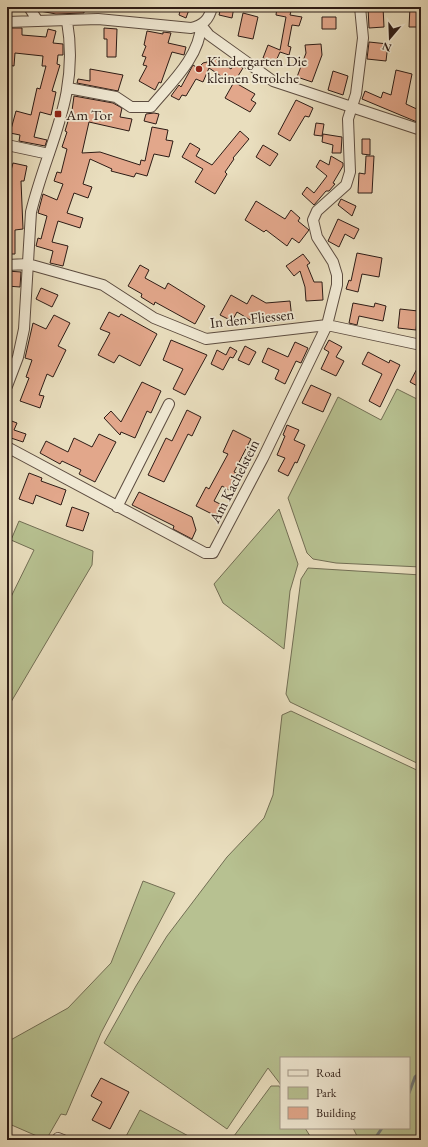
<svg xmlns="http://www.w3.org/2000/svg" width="428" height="1147" font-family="'EB Garamond',serif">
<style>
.green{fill:#b7c191;stroke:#726e54}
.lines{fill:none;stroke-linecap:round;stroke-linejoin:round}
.stream{stroke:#707a7a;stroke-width:3}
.building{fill:#e2a78b;stroke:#2d1c16}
.street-casing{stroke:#5c4c40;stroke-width:12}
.street{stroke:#f1ead5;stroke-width:10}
.poi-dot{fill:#8f2418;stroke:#f1ead5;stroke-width:1.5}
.labels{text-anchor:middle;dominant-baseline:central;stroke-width:3.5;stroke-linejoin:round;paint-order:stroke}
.poi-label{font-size:15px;fill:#2d1c16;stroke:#f1ead5;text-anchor:start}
.street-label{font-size:15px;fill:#2d1c16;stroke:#f1ead5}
</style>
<rect width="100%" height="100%" fill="#e9debe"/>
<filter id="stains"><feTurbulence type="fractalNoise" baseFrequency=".005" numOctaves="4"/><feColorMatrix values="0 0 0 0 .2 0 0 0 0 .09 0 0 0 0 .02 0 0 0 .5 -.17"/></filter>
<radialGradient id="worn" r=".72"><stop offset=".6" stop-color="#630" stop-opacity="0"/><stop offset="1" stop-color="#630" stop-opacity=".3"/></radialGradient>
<!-- green -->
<path class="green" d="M397 389 421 401V567L336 563 313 559 307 553 288 498 338 397 381 420Z
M279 509 298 564 290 591 284 649 223 603 214 584Z
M19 521 93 551 92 565 11 702 7 701V605L34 550 11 540Z
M308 568 421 575V765L290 702 286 694 301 579Z
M291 711 421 772V1140H356L358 1138 353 1128H409V1058H281V1085L268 1068 227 1129 104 1043 136 986 167 936 227 857 264 818 273 795 282 715Z
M143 881 175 893 101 1033 66 1115 61 1114 46 1140 7 1123V1042L68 1008 111 963Z
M271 1086H279L281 1089V1128H305L310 1136 308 1140H231Z
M140 1110 194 1139V1140H124Z"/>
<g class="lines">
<!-- stream -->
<path class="stream" d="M409 1093 415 1077 421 1072
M374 1140 382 1128"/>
</g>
<!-- building -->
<path class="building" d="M40 7H84V13L56 14 40 11Z
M181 7H190L186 18 179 15Z
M221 7H234L232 18 219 15Z
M277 7H292L290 15 302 17 299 26 292 25 288 46 291 47 289 55 280 52 275 63 263 58 268 45 280 50 286 17 276 15Z
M368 7H383L384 27 369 28Z
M410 7H421V27H409Z
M243 13 258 17 253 39 238 36Z
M322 17H336V29H322Z
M7 28H22V35L46 37 48 29 56 31 53 43 63 44V55H58L57 64 60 65 52 91 56 92 51 115 40 112 34 137 47 140 45 146 19 141 20 135 10 133 16 111 31 115 37 88 40 89 46 66H42L43 56 15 53 14 66 7 65Z
M104 28 117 29 116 57H107V39H104Z
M147 31 163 34V32L171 33 168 43 186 47 184 55 172 52 161 83 159 82 155 90 139 81 147 66 143 65 146 57 142 56 146 46 144 45Z
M369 42 388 44 386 61 367 59Z
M321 44 322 55 312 82 297 77 306 53 305 45Z
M213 57 231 69 235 63 243 68 233 84 209 68 203 82 196 79 186 96 182 95 179 100 171 96 179 85 181 87 193 65 198 68 203 63 211 61Z
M90 69 123 75 118 91 77 83 78 79 90 81Z
M396 70 412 74 406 104 421 111 417 122 362 99 365 91 381 98 383 92 391 95Z
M333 71 348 76 343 95 328 90Z
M234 82 255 94 251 100 256 103 250 112 225 98Z
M74 96 113 103 122 108 120 117 132 119 129 131 89 122 82 153 100 152 140 165 141 160 145 161 152 127 168 130 166 140 173 141 169 157 154 154 147 176 136 173 134 177 111 171 112 169 90 159 83 184 92 187 88 198 74 193 67 213 83 218 80 228 58 221 52 242 68 246 63 266 50 263 53 251 36 246 38 238 41 239 47 216 38 213 43 194 57 200 63 184 54 181 57 172 61 173 67 149 62 147 67 132 65 131 69 118H71Z
M296 100 313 108 309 117 305 116 290 141 278 134Z
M154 113 159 114 156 124 144 121 146 114Z
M316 123 324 124 322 136 314 135Z
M240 131 249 139 233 158 234 159 225 172 227 174 215 194 195 182 203 169 182 157 190 143 200 149 196 156 212 165Z
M323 134 342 137 341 153H332L333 145 322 142Z
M362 139H370V155L362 154Z
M263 145 278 154 270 166 256 157Z
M331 156 343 163V166L333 183 335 184 329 191H326L314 205 302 194 307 187 314 193 327 176 316 167 320 160 329 165Z
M366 156H374L372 193H358L359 173 365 174Z
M13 163 27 166 24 181H21L23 229 15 230V254H7V208H11L9 178Z
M341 199 356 206 352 216 338 205Z
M256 201 285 219 291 210 300 218 298 221 309 230 299 243 292 238 287 246 266 230 264 232 245 220Z
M338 219 359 229 354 239 345 234 339 247 328 241Z
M357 253 382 258 379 277 362 274 358 292 346 289 349 280 351 281Z
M303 254 310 263 307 265 314 282H322L323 300 306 301 305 287 300 271 294 276 286 266Z
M140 265 149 270 145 278 165 289 168 283 205 306 195 324 155 302 154 305 141 297 142 294 128 286Z
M7 271 21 272 20 287 7 286Z
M41 288 58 295 52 307 36 299Z
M231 295 247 304 252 295 266 303 290 301 292 319 252 321 237 312 232 321 220 315Z
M353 303 374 307 375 303 386 306 383 321 359 316 357 325 349 323Z
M400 309 418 311 416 330 398 328Z
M109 312 119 317 121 314 157 334 140 366 119 355 114 363 98 355 110 333 100 329Z
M54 315 70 323 58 346 66 350 53 377 47 374 39 395 44 396 40 408 20 401 29 378 26 377 32 360 25 358 33 323 46 329Z
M171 340 207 355 185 395 173 389 183 369 163 360Z
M329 340 342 347 336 357 344 361 336 376 321 369 329 352 324 349Z
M295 342 308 348 301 363 296 361 285 384 275 379 279 370 262 362 268 348 288 357Z
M245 346 256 352 249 365 238 360Z
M230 347 237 351 233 358 230 357 223 370 211 364 217 350 226 355Z
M368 352 389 363 390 360 400 365 380 407 369 401 382 374 362 364Z
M421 361V388L410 382Z
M142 382 161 391 151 413 147 411 135 438 121 432 120 435 104 418 111 411 121 422Z
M311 385 331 394 323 412 302 403Z
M187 410 201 417 192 436 188 434 164 482 148 475 166 438 172 441Z
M9 420 17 423 14 430 26 434 23 442 11 438 10 441H7Z
M287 425 299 430 294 440 305 445 297 463 295 462 288 476 278 471 285 458 277 455 285 436 283 435Z
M233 430 251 439 234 472 238 474 229 490 222 486 214 501 222 505 216 516 196 506 206 487 209 489 228 454 223 452Z
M99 434 116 442 95 482 79 474 81 470 62 461 60 464 40 453 46 441 68 452 74 438 92 447Z
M29 473 42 478 41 481 66 490 61 505 36 495 33 504 19 499Z
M139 492 192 517 196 530 192 539 173 529 174 526 132 505Z
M72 507 89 513 83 531 66 526Z
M101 1078 129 1092 110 1129 92 1120 102 1102 91 1096Z"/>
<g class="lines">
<defs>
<path id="street" d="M29 7 37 20
M7 22 98 19 191 28C203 25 209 20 212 7
M201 25 209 35 273 81 421 130
M68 88 116 97 131 107H151C170 84 200 57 201 25
M7 145 49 154
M7 265 28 264 103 285 154 318 206 339 327 325 421 345
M7 386 18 357 24 329 31 212C48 143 80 96 67 21
M7 447 205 553H213L263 458 327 325 337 285V275L333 262 317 237 313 220 317 211 346 185 350 172 348 119 356 94 363 38 360 7
M117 507 169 404
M57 1140 58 1138 63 1140"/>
</defs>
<!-- street casing -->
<use href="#street" class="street-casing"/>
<!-- street -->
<use href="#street" class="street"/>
</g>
<!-- markers -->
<g class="poi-dot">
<circle cx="199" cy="69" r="4"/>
<rect x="54" y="110" width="8" height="8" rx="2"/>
</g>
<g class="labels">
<!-- poi labels -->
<g class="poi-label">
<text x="207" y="60">Kindergarten Die<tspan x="207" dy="17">kleinen Strolche</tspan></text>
<text x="66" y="114">Am Tor</text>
</g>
<!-- street labels -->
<g class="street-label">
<text transform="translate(252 318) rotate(-6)">In den Fliessen</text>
<text transform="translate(234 481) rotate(-63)">Am Kachelstein</text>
</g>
</g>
<!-- margin -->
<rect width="428" height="1147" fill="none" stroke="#e9debe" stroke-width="24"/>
<rect x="8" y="8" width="412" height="1131" fill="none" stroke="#2d1c16" stroke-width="2"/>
<rect x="12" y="12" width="404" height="1123" fill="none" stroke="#2d1c16"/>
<!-- legend -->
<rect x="280" y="1057" width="130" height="72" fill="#f1ead5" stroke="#a39889"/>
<rect x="288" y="1070" width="20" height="6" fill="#f1ead5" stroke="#a39889"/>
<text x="316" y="1077" font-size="12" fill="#2d1c16">Road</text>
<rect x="288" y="1087" width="20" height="12" fill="#b7c191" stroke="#a39889"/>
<text x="316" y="1097" font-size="12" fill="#2d1c16">Park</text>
<rect x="288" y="1107" width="20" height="12" fill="#e2a78b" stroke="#a39889"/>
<text x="316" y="1117" font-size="12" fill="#2d1c16">Building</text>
<!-- north arrow -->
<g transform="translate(390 38) rotate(199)" stroke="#f1ead5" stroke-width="3" paint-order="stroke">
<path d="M0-3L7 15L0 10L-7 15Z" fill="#2d1c16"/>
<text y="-6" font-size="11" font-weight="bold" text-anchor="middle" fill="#2d1c16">N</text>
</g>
<rect width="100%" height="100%" filter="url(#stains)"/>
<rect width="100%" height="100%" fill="url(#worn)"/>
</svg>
